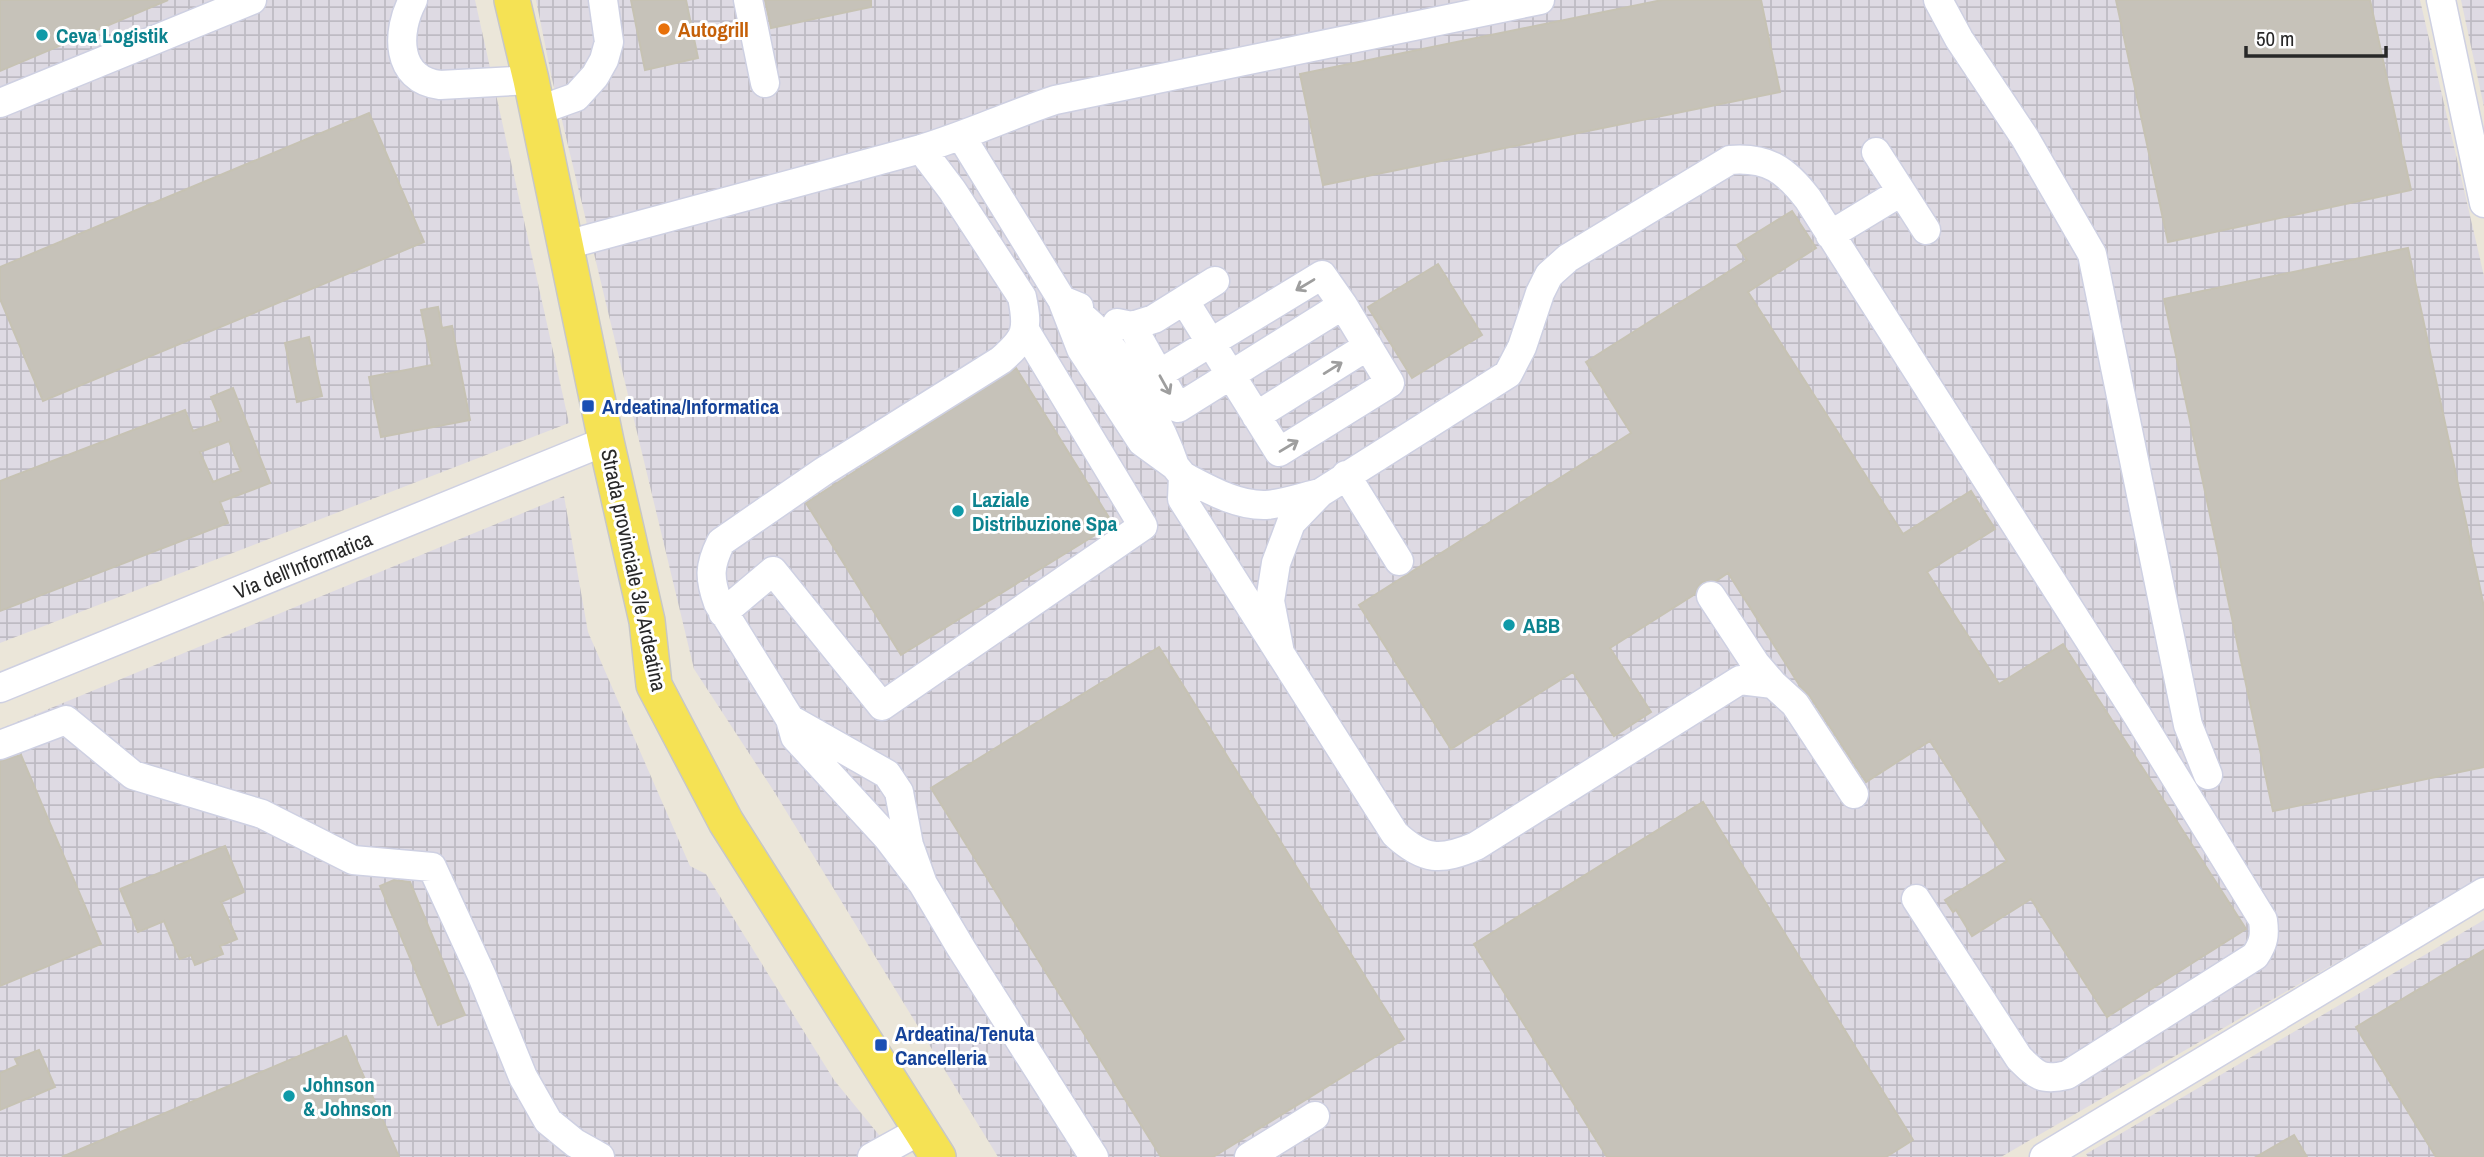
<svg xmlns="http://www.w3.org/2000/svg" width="2484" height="1157" font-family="'Archivo Narrow',sans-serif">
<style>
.industrial{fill:url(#industrial-grid)}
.building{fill:#c6c2b9;stroke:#c6c2b3;stroke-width:2;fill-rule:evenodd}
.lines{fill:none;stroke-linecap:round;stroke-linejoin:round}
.minor-casing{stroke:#ced0e2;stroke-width:31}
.major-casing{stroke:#c7c7c7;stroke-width:38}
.minor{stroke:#fff;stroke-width:28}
.major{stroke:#f5e254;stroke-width:35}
.oneway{stroke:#9e9e9e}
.food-dot{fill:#e8710a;stroke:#fff;stroke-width:2.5}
.culture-dot{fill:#0f9aa8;stroke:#fff;stroke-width:2.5}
.transit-dot{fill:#1a4fb4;stroke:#fff;stroke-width:2.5}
.labels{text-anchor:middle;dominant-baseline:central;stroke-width:6;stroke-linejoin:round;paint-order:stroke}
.food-label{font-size:21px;font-weight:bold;fill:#c56008;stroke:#fff;text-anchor:start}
.culture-label{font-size:21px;font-weight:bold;fill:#0d838f;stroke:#fff;text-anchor:start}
.transit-label{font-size:21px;font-weight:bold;fill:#164399;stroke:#fff;text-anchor:start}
.street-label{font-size:21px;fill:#282828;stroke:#fff}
</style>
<defs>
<pattern id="industrial-grid" width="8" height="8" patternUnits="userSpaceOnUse" patternTransform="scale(1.75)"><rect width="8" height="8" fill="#dedae3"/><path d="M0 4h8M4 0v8" fill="none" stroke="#bebbc3"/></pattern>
</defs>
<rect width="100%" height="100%" fill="#ebe6d9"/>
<!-- industrial -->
<path class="industrial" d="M0 0H475L569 423 0 643Z
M536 0H2420L2484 276V877L2001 1157H998L775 793 694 669 552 79Z
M2461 0H2484V107Z
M564 496 588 632 690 866 706 874 834 1080 897 1157H0V729Z
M2484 920V1157H2088L2086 1154Z"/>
<!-- building -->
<path class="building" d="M0 0H168L0 71Z
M631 0H686L698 58 645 70Z
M765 0H871V7L771 28Z
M1662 0H1761L1780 92 1323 185 1300 74Z
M2116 0H2370L2411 190 2168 242Z
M369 113 424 242 43 401 0 299V267Z
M1792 211 1816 248 1748 292 1903 534 1971 491 1995 529 1927 572 1999 684 2063 644 2246 929 2107 1017 2031 899 1972 936 1956 910 1953 912 1945 900 2007 861 1930 741 1866 782 1809 695 1800 686 1728 573 1716 581 1702 582 1697 588 1695 594 1610 648 1651 712 1614 736 1573 672 1451 749 1359 605 1631 433 1586 362 1747 260 1737 245Z
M2408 248 2484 607V767L2273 811 2164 299Z
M1438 264 1482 335 1412 378 1368 307Z
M438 307 442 328 452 326 470 420 381 437 369 377 432 365 421 310Z
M309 337 322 396 297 402 285 343Z
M1016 368 1113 524 901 655 806 503Z
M233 388 270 483 220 502 228 523 0 611V481L185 410 193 431 221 421 211 397ZM229 441 241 471 213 482 200 452Z
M1159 647 1404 1039 1213 1157H1161L931 788Z
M21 755 101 944 0 986V761Z
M1703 802 1913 1140 1886 1157H1607L1474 944Z
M225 846 244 892 221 902 237 939 220 946 223 954 195 965 191 955 180 959 164 921 138 932 120 889Z
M394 880 410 882 465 1015 438 1025 380 886Z
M2484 950V1157H2436L2356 1027Z
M346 1036 399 1157H62Z
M39 1050 55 1087 0 1110V1073L18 1065 15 1059Z
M2294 1135 2307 1157H2256Z"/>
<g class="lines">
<defs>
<path id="minor" d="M413 0C396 31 395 80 440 85L531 80
M748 0 765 83
M1938 0 1959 39 2025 138 2092 254 2188 725 2208 775
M2441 0 2484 203
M0 103 252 0
M537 111 576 97 595 76 604 60 609 42 603 0
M961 136 1062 300 1079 307
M1876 152 1926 230
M1830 235 1901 192
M566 245 921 149C967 135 1010 115 1055 100L1540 0
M1184 300 1279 452 1390 383 1343 305
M1117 323 1132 326 1154 319 1215 281
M1132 326 1178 408 1343 305 1322 275 1159 374
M1256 416 1368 346
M1175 466C1162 427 1130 369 1103 337 1092 323 1076 312 1062 300L1081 349 1142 442 1175 466 1183 476 1182 499 1395 834C1424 861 1441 861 1476 846L1740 680 1773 684 1795 704 1854 794
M1346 475 1399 561
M1183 476C1208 489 1237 506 1266 505 1283 504 1303 497 1320 493
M1711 596 1755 663 1773 684
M723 613 773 571 882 706 1143 526 1025 330
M1280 653 1270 601 1276 563 1291 523 1320 493 1508 374 1522 347 1540 293 1549 275 1568 258 1730 160C1768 157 1786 170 1808 199L2137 715 2263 920C2265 935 2264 943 2255 956L2067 1075C2042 1081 2037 1076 2019 1058L1916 899
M0 688 606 441
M790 719 718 603C709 578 709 566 721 542L824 471 1001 360C1026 338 1029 331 1022 297L952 190 921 149
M0 745 66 720 133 775 262 814 353 860 432 867 482 976 523 1077 548 1121 575 1143 600 1157
M923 884 909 845 899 792 887 774 790 719 795 737 887 837 923 884 961 948 1094 1157
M872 1157 921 1130
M1249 1157 1315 1116
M2044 1157 2484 892"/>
<path id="major" d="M512 0 531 80 606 441 647 621 654 685 726 822 938 1157"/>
</defs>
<!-- minor casing -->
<use href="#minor" class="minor-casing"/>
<!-- major casing -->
<use href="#major" class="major-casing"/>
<!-- minor -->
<use href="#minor" class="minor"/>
<!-- major -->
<use href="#major" class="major"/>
</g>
<!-- one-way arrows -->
<defs><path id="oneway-shaft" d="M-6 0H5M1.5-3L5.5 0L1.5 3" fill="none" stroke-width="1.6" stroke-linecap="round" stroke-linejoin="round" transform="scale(1.75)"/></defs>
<g class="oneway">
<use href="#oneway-shaft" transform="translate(1305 285) rotate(149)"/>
<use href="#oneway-shaft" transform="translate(1333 368) rotate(-32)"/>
<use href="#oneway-shaft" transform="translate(1165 385) rotate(61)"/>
<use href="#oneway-shaft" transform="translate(1289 446) rotate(-31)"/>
</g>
<!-- markers -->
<circle class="food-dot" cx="664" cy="29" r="7"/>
<g class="culture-dot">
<circle cx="42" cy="35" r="7"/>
<circle cx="958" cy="511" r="7"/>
<circle cx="1509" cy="625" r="7"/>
<circle cx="289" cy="1096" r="7"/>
</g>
<g class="transit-dot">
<rect x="581" y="399" width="14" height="14" rx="3.5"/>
<rect x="874" y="1038" width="14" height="14" rx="3.5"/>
</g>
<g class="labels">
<!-- food labels -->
<g class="food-label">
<text x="678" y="29">Autogrill</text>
</g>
<!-- culture labels -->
<g class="culture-label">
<text x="56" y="35">Ceva Logistik</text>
<text x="972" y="499">Laziale<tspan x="972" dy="24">Distribuzione Spa</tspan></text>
<text x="1523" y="625">ABB</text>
<text x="303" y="1084">Johnson<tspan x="303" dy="24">&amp; Johnson</tspan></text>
</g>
<!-- transit labels -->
<g class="transit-label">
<text x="602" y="406">Ardeatina/Informatica</text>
<text x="895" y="1033">Ardeatina/Tenuta<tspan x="895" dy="24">Cancelleria</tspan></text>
</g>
<!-- street labels -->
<g class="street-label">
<text transform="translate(303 565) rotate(-22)">Via dell'Informatica</text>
<text transform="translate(634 570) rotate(78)">Strada provinciale 3/e Ardeatina</text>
</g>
</g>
<!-- scale -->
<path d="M2246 46v10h140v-10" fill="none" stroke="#282828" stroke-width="3.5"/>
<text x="2256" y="46" font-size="21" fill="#282828" stroke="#ffffff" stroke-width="5" paint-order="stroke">50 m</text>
</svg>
